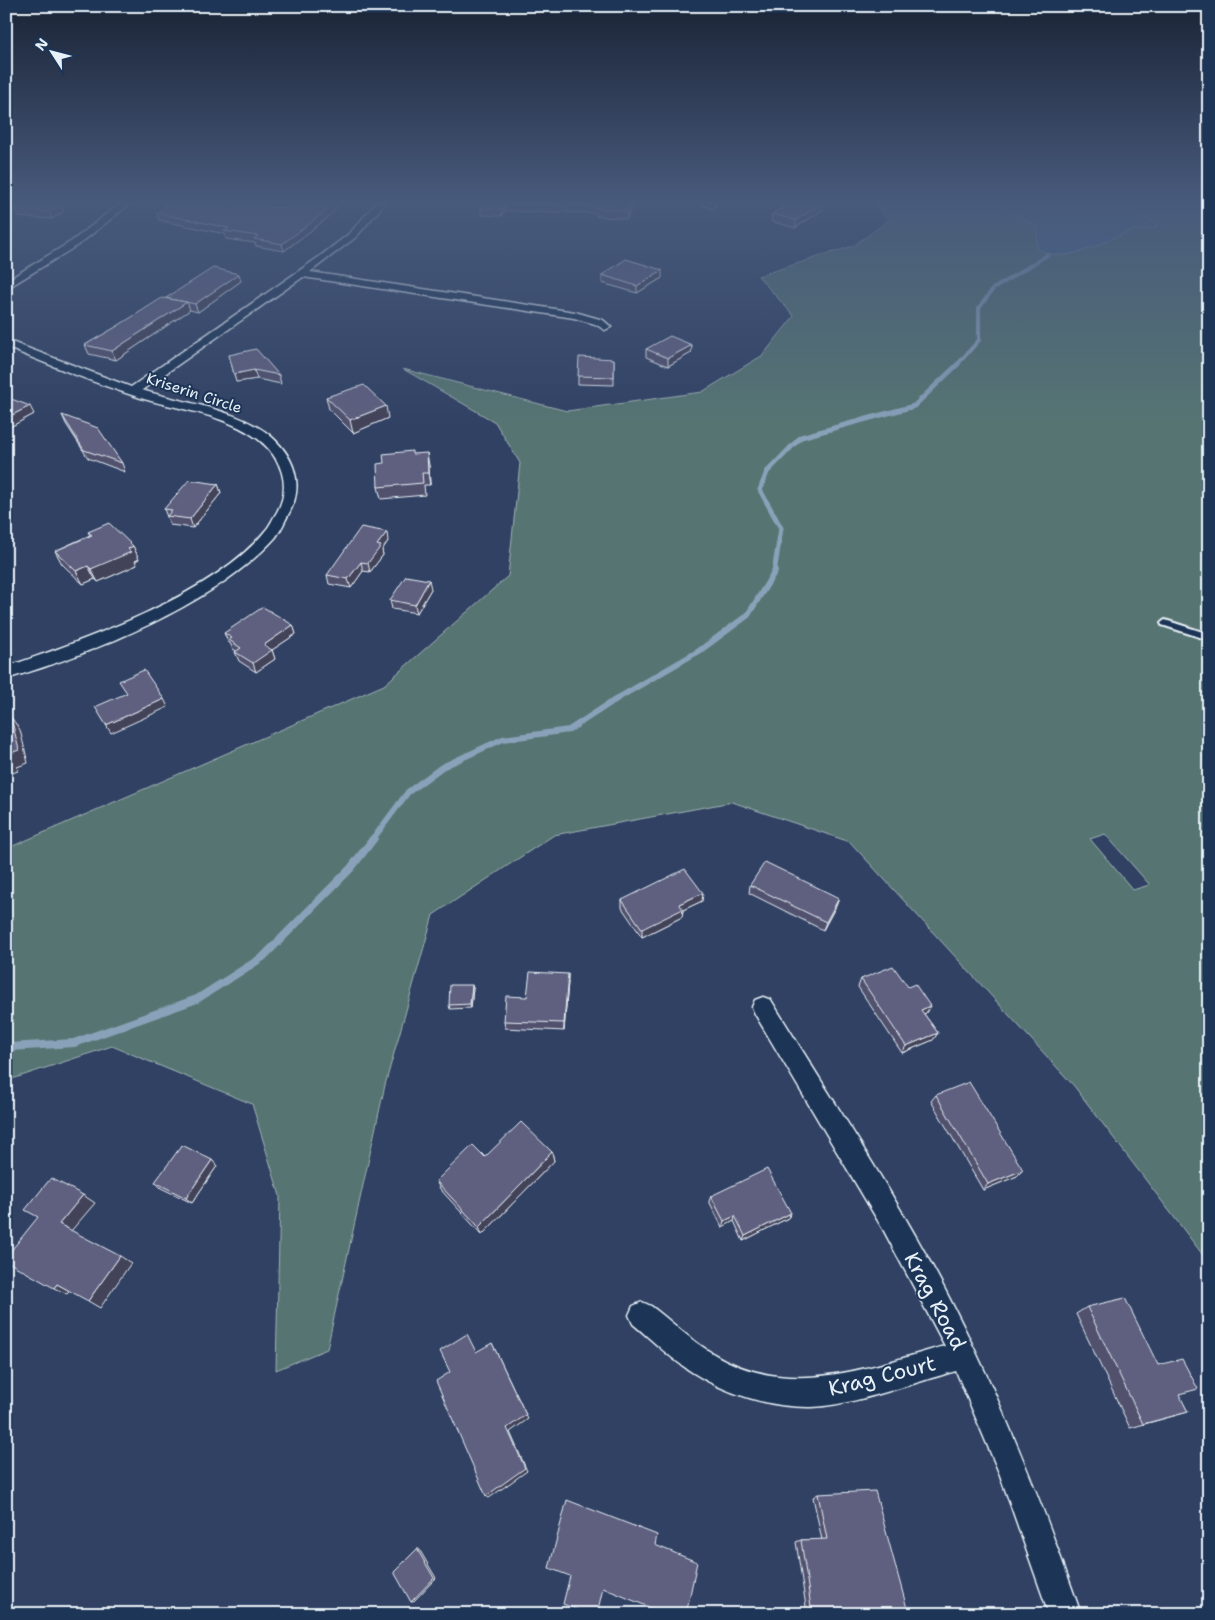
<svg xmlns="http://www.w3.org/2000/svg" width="1215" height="1620" font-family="'Shantell Sans',sans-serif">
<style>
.green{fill:#577472;stroke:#a0b2b5;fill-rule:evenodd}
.water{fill:#496d90;stroke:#89a2ba}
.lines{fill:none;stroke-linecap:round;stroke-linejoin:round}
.stream-far3{stroke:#89a2ba;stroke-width:4}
.stream-far2{stroke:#89a2ba;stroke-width:5}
.stream-far1{stroke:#89a2ba;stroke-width:6}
.stream{stroke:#89a2ba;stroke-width:8}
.service-casing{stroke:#e8f1f8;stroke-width:4}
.minor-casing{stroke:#e8f1f8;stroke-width:3}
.service{fill:#1d3557;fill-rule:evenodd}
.minor{fill:#1d3557;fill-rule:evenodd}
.wall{fill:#51516d;stroke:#e8f1f8}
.shaded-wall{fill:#424259;stroke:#e8f1f8}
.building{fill:#5e5e7f;stroke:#e8f1f8}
.labels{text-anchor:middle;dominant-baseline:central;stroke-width:4;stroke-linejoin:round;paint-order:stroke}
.far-street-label{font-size:15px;fill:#e8f1f8;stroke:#1d3557}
.near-street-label{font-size:21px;fill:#e8f1f8;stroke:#1d3557}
</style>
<rect width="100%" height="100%" fill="#304163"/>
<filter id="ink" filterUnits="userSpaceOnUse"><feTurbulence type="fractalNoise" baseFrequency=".02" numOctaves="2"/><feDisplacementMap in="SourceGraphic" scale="10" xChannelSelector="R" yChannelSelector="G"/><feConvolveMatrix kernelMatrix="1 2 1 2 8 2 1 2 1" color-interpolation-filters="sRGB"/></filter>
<g filter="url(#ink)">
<!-- green -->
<path class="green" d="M873 203H1209V1263L1074 1086 850 842 732 802 554 835 433 915 385 1085 327 1349 276 1370 280 1196 252 1104 112 1046 6 1081V849L384 685 508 576 520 463 495 422 403 369 567 411 702 392 763 355 794 316 758 276 853 246 889 220ZM1105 834 1149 884V885L1133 890 1090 839Z"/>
<!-- water -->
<path class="water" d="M1002 203H1090L1154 222 1157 227C1148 231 1139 228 1131 231 1101 241 1066 268 1037 248V226L1007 210Z"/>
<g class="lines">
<!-- stream-far3 -->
<path class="stream-far3" d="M957 365 979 340V308L993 289 1047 255"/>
<!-- stream-far2 -->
<path class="stream-far2" d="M774 573 781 528 760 490 767 472 801 437 914 406 958 364"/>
<!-- stream-far1 -->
<path class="stream-far1" d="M373 839 408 792 442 767 503 739 569 730 618 698 699 651 748 615 775 571"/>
<!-- stream -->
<path class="stream" d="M6 1040 10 1047 74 1043 197 999 263 957 351 868 374 838"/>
<defs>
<path id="service" d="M1165 620 1209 634V640L1162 625 1161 623Z"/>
<path id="minor" d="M122 202H132L78 245 6 289V281L72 241Z
M377 202H386L356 237 310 272 575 312 603 320 611 327 605 330 595 324 574 318 303 277 142 390C183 403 232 408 267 433 294 454 306 485 288 515 284 523 280 532 275 538 215 604 92 654 6 679V667C82 641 215 595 265 531 270 526 273 518 277 512 292 485 281 457 258 439 226 415 182 410 144 399 97 384 52 366 6 347V340L131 387 319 257 350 233Z
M699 202H713L716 205 711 208Z
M763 997 771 1000C829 1095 891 1187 943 1286 998 1391 1042 1502 1081 1614H1049L1000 1475 956 1371C915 1382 852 1406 812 1407 771 1408 726 1394 692 1372 671 1359 652 1340 633 1324L629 1315 633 1306 642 1302 651 1306C671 1321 690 1340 712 1353 789 1400 865 1368 945 1346L884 1231 755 1014 752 1007 755 1000Z"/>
</defs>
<!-- service casing -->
<use href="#service" class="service-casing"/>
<!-- minor casing -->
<use href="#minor" class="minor-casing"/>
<!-- service -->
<use href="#service" class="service"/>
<!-- minor -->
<use href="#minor" class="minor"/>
</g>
<!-- wall -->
<path class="wall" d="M296 202H342L326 219 284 251 256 246 255 243 226 239 225 234 159 220 157 213 290 209Z
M484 202H634L627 219 596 216V213L504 211 502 216 481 215V208Z
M783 202H822V210L795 228 771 221 772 214 786 205Z
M16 209 64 211 52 219 19 217Z
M602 275 662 278 637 293 602 283Z
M241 281 198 312 190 310 116 360 89 354 85 345 166 298Z
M692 345 691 353 668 366 646 357V349Z
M229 355 279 375 281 384 257 379 236 382Z
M614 359V385L578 384V376Z
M6 397 34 414 10 427 6 425Z
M326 397 388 418 353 433 329 409Z
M62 415 122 463 125 472 88 458 66 424Z
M412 454 429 465 430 485H424L425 495 381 499 378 487 384 463Z
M218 484 221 493 193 528 170 525 164 509Z
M88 532 133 546 139 559 135 561 137 565 98 582 95 579 83 584 62 564 55 551 90 535Z
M388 541 382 550 383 555 370 572 363 571 351 588 329 584 327 575Z
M431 589 417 613 392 609 390 600Z
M293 625 296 634 272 650 275 659 256 672 239 661 235 652 236 651 233 649 230 643 228 642 224 633Z
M750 885 839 898 836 906 823 930 749 893Z
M703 893 702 901 683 910 682 917 642 937 622 908V900Z
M861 979 926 1013 924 1014 938 1033 933 1040 902 1053 858 987Z
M568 982 564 1031 505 1028 504 1021 527 997Z
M472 985 473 988 471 1008 450 1009 449 1005Z
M936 1095 1023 1170 1017 1176 983 1190 931 1101Z
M552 1152 554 1161 482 1235 440 1189 436 1181 485 1157Z
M212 1160 217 1166 192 1203 161 1188 155 1182Z
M711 1196 791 1213 788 1218 743 1241 734 1221 722 1227 709 1201Z
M1087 1307 1158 1365 1179 1395 1188 1412 1130 1428 1076 1314Z
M818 1494 908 1610H918L919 1614H846L845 1610 815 1614 807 1613 796 1542 801 1540H822L813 1497Z"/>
<!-- shaded-wall -->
<path class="shaded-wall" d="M334 202H342L326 219 284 251 282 244Z
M631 202H634L627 219V212Z
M61 203 64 211 52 219 49 212Z
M823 203 822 210 795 228 796 220Z
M504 204V211L502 216 501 209Z
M662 270V278L637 293V286Z
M239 274 241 281 198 312 195 304Z
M187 302 190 310 116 360 112 351Z
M692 345 691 353 668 366V358Z
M254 370 257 379 236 382 234 374Z
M30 406 34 414 10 427 6 418Z
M386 406 388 418 353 433 350 420Z
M427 453 429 465 430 485 428 473Z
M218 484 221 493 193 528 190 519Z
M387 532 388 541 382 550 383 555 370 572 368 563 377 545Z
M133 546 139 559 135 561 137 565 98 582 91 569Z
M361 562 363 571 351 588 348 579Z
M88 566 95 579 83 584 76 571Z
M429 580 431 589 417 613 415 605Z
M293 625 296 634 272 650 275 659 256 672 253 663 264 645Z
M164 699 168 707 111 733 106 725Z
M11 717 20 730 28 763 17 767 18 771 6 775V759L8 754Z
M703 893 702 901 683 910 682 917 642 937V929L679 904Z
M839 898 836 906 823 930 826 922Z
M568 974V982L564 1031V1023Z
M472 985 473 988 471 1008 470 1004Z
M930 1006 926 1013 917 1017 921 1010Z
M938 1033 933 1040 902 1053 906 1046Z
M552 1152 554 1161 482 1235 479 1227Z
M212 1160 217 1166 192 1203 186 1198Z
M1023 1170 1017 1176 983 1190 988 1184Z
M83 1195 95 1203 71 1231 59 1224Z
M791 1213 788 1218 743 1241 745 1236Z
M735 1216 734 1221 722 1227 724 1221Z
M120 1256 131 1263 100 1308 88 1301Z
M57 1284 70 1291 67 1294 54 1288Z
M492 1343 528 1419 510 1432 527 1471 489 1498 486 1496 507 1428Z
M417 1549H419L436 1578 413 1602H411Z"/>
<!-- building -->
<path class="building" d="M26 202H60L61 203 49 212 16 209Z
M169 202H224L290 209 296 202H334L325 212 282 244 254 239 258 236 224 231 229 228 157 213Z
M484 202H631L627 212 596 208 597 206 504 204 501 209 481 208Z
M790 202H822L823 203 796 220 772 214Z
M626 259 662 270 637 286 602 275Z
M213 268 239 274 195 304 166 298Z
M162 298 187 302 112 351 85 345 116 327Z
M670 336 692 345 668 358 646 349Z
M256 349 279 375 254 370 234 374 229 355Z
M579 357 614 359V377L578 376Z
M364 385 386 406 350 420 326 397Z
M6 397 30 406 6 418Z
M62 415 98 428 122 463 84 450Z
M412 451V454L427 453 428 473H422L423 483 378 487 377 464 384 463 383 454Z
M189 480 218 484 190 519 167 516 172 510 164 509Z
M109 523 133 546 128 549 131 552 91 569 88 566 76 571 55 551 92 535 88 532Z
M361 527 387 532 377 545 381 546 368 563 361 562 348 579 327 575Z
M406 576 429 580 415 605 390 600Z
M263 607 293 625 264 645 272 650 253 663 235 652 241 648 229 640 232 638 224 633Z
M144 670 164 699 106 725 95 707 127 693 119 681Z
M11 717 19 750 8 754 9 758 6 759V719Z
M765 862 839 898 826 922 750 885Z
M685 869 703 893 679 904 683 909 642 929 622 900Z
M893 966 908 987 915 984 930 1006 921 1010 938 1033 906 1046 861 979Z
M530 972 568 974 564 1023 504 1021 506 996 527 997Z
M450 985H472L470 1004 449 1005Z
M969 1082 1023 1170 988 1184 936 1095Z
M521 1122 552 1152 479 1227 436 1181 473 1145 485 1157Z
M182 1145 212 1160 186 1198 155 1182Z
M767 1169 791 1213 745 1236 735 1216 724 1221 711 1196Z
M51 1178 83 1195 59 1224 120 1256 88 1301 57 1284 54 1288 6 1261V1257L38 1217 25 1210Z
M1125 1298 1158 1365 1182 1359 1198 1389 1179 1394 1188 1412 1143 1424 1087 1307Z
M467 1334 476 1352 492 1343 526 1415 507 1428 525 1468 486 1496 436 1381 450 1372 440 1351Z
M875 1491 908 1612 918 1610 919 1614H852L851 1609 812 1614 801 1540 827 1539 818 1494Z
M567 1500 657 1535 655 1545 697 1562 686 1614H666L603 1588 597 1614H588L563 1604 570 1576 549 1568Z
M417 1549 434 1578 411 1602 394 1572Z"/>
</g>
<!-- sky -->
<linearGradient id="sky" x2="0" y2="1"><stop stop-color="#1a2436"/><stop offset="0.47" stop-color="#485a7c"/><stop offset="1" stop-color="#485a7c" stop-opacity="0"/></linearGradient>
<rect width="1215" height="429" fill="url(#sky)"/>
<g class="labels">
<!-- far-street labels -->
<g class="far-street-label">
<text transform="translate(194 393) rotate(18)">Kriserin Circle</text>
</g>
<!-- near-street labels -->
<g class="near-street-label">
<text transform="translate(935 1301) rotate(62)">Krag Road</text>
<text transform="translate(882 1376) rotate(-14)">Krag Court</text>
</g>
</g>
<!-- margin -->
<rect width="1215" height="1620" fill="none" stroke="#1d3557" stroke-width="25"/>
<rect x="12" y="12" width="1190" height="1595" fill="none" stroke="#e8f1f8" stroke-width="2" filter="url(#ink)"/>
<!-- north arrow -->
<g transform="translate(52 52) rotate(306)" stroke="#1d3557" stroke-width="4" paint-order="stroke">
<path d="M0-4L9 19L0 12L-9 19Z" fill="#e8f1f8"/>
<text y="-8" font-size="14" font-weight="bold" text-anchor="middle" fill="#e8f1f8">N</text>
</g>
</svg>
